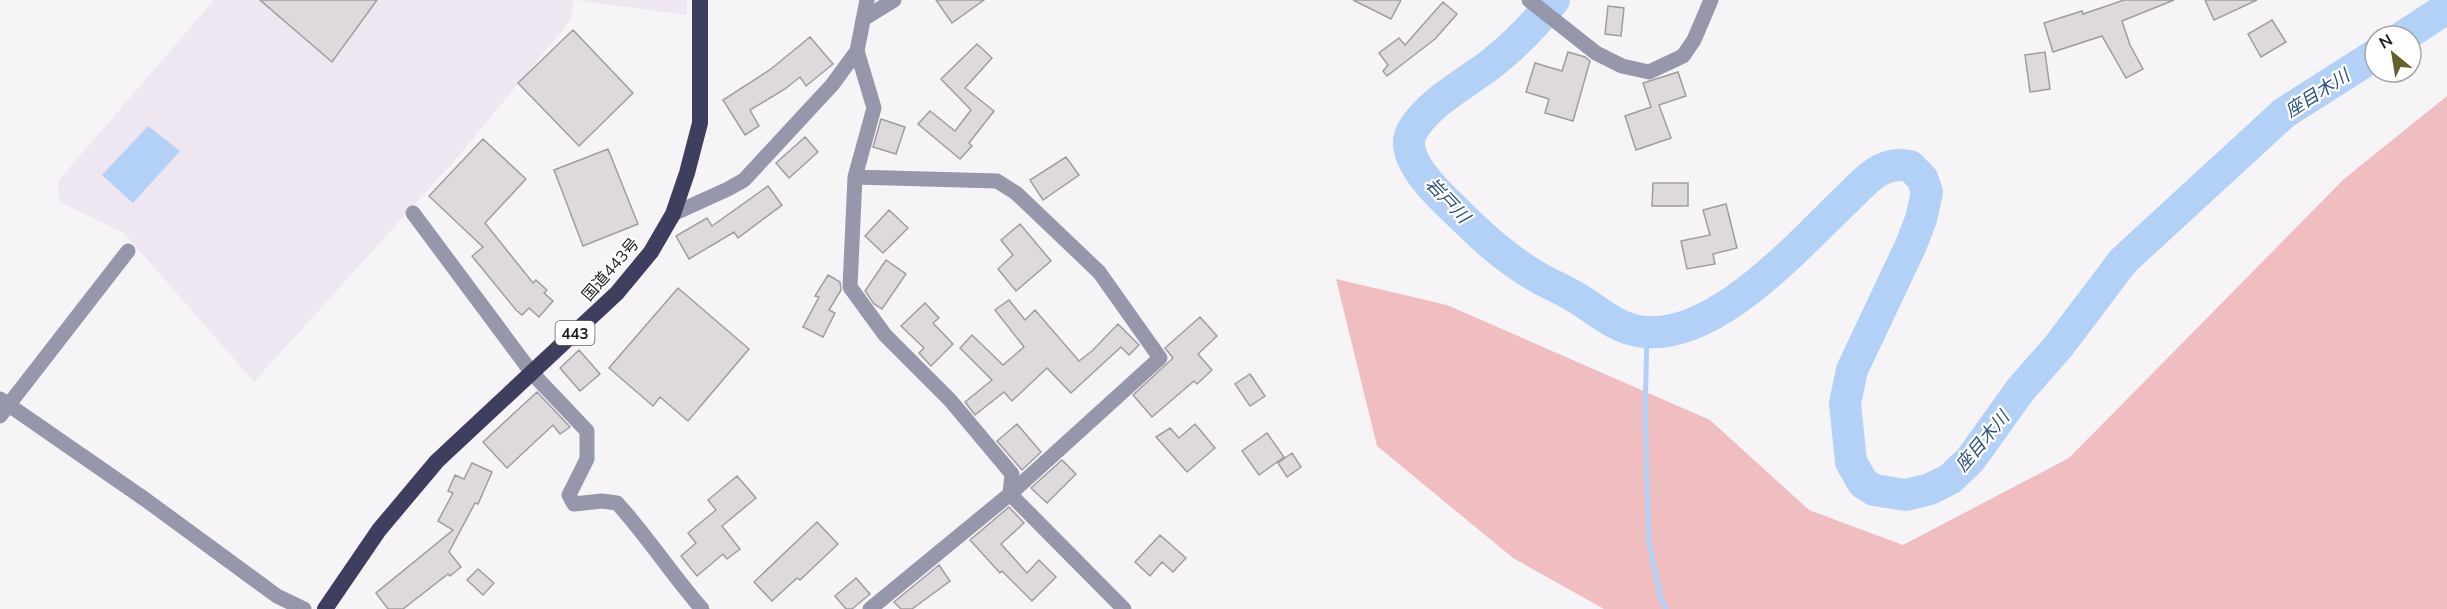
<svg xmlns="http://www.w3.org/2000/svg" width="2447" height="609" font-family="Mulish,'Noto Sans JP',sans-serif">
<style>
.built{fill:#eee7f2}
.green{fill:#f0bdc0}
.water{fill:#b3d1f6}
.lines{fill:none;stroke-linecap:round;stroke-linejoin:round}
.stream{stroke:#b3d1f6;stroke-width:5}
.river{stroke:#b3d1f6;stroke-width:32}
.building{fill:#ded9dc;stroke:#a19c9e;stroke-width:1.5}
.minor{stroke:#9697aa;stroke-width:15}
.tertiary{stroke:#9697aa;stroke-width:15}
.trunk{stroke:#3e3e5e;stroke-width:16}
.labels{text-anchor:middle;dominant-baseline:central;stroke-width:4.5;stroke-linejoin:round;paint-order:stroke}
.shield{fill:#fff;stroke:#626262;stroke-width:1.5}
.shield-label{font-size:15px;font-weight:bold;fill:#1f1e1f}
.street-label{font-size:16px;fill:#1f1e1f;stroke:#fff}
.water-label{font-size:18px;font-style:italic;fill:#2b5181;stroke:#fff}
</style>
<rect width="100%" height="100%" fill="#f7f4f8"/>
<!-- built -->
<path class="built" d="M214 0H574L570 21 462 152 254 382 124 233 60 202 57 182Z
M687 0V15L580 1V0Z"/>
<!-- green -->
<path class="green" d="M2447 96V609H1604L1513 558 1377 446 1336 279 1447 305 1710 420 1809 510 1903 545 2069 458 2344 179Z"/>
<!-- water -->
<path class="water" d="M148 126 180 151 133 203 102 175Z"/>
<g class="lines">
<!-- stream -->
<path class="stream" d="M1647 331 1645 417 1649 544 1661 598 1666 609"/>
<!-- river -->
<path class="river" d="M1554 0C1536 24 1515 45 1491 64 1465 84 1429 102 1412 131 1398 157 1438 194 1455 210 1480 235 1508 261 1539 278 1551 285 1564 290 1575 297 1596 309 1614 327 1638 331 1713 345 1800 243 1849 197 1867 179 1883 160 1910 166L1922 178 1927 192 1921 219 1911 245 1852 370 1845 403 1851 462 1863 483 1874 490 1906 495 1930 489 1950 479 1970 460 2021 389 2058 347 2123 261 2284 113 2375 55
M2404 36 2447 8"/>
</g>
<!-- building -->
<path class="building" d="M260 0H377L332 62Z
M936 0H984L952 23Z
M1353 0H1401L1391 19Z
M2124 0H2174L2122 21 2130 45 2143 69 2126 78 2102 36 2053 52 2044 23 2082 11 2083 14Z
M2205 0H2257L2214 20Z
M1443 2 1457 14 1435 39 1387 76 1383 71 1388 65 1379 53 1399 38 1405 45Z
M1608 6 1624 8 1621 36 1605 34Z
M2272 20 2286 42 2261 57 2248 34Z
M573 30 633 93 579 146 518 83Z
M810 37 833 64 806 86 800 77 785 89 750 110 759 126 745 135 723 100 771 69Z
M977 44 992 58 965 88 994 111 969 143 972 146 960 159 918 124 930 111 955 131 971 110 941 79Z
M1568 52 1585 57 1590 61 1573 121 1545 113 1549 99 1526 92 1535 63 1562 71Z
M2045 52 2050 89 2030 92 2025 55Z
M1678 72 1686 96 1659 105 1671 138 1636 150 1625 116 1651 107 1643 83Z
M881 119 905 127 896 154 873 147Z
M805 137 818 152 789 178 776 163Z
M483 139 526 179 485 223 533 283 536 280 547 290 544 293 553 301 539 317 529 308 522 315 516 310 472 256 483 247 429 196Z
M608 149 638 224 583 246 554 170Z
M1066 157 1079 175 1043 200 1030 180Z
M1653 183H1688V206H1652Z
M768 186 782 205 738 238 734 232 689 259 676 236 707 218 712 226Z
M1726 204 1737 248 1713 254 1715 264 1687 269 1681 241 1710 235 1703 210Z
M889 210 908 228 883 253 865 236Z
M1020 224 1051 261 1016 291 998 269 1013 255 1001 240Z
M886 260 906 274 882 309 874 304 865 291Z
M828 275 840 282 841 290 829 310 835 313 823 337 803 327 819 297 815 296Z
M678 288 749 349 688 421 660 397 653 406 609 368Z
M1009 300 1025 320 1035 310 1079 361 1092 351 1118 324 1139 345 1129 355 1121 347 1071 393 1047 368 1012 401 1004 392 975 415 965 402 992 380 960 348 972 335 1003 365 1024 347 995 310Z
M925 303 939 318 933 323 953 344 931 366 919 353 924 348 901 326Z
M1200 317 1217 336 1198 354 1212 370 1197 384 1194 381 1152 417 1133 395 1173 358 1165 348Z
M579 350 600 374 580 391 560 368Z
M1250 374 1265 396 1250 406 1235 384Z
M537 392 570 427 560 434 553 425 507 468 483 442Z
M1017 424 1041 452 1022 470 997 441Z
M1195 424 1215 448 1187 472 1156 437 1170 428 1179 438Z
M1267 433 1284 457 1259 475 1242 451Z
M1292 453 1301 467 1287 477 1278 463Z
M1062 460 1076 474 1047 503 1031 488Z
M472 463 492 472 478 504 475 503 449 552 461 567 450 576 448 574 403 609H388L376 593 453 530 438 521 453 493 448 491 455 475 464 479Z
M737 476 756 498 722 526 740 549 727 559 723 554 697 576 681 556 696 543 688 533 716 510 708 500Z
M1009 507 1024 523 1001 544 1027 573 1039 560 1056 577 1032 601 1002 571 1000 573 970 540Z
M817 522 838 544 800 580 797 578 772 601 754 582Z
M1160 535 1186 558 1173 572 1162 562 1150 576 1135 562Z
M939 565 950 581 912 609H901L894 602Z
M478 569 494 583 483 595 467 580Z
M856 578 870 594 852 609H846L835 596Z"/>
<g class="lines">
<!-- minor -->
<path class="minor" d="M863 19 894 0
M857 51 874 108 855 177 850 287 885 335 950 400 1012 474 1010 494 1124 609
M855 177 997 181 1016 193 1099 272 1160 358 1010 494 870 609
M413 213 532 373 587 431V459L569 495 574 504 602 501 617 503C648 537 672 575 702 609
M673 214 728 189 744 180 832 85 857 51 867 0
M0 399 146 500 277 596 304 609
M0 416 128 251"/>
<!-- tertiary -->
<path class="tertiary" d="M1529 0 1596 53 1622 66 1649 72 1683 56 1694 40 1711 0"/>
<!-- trunk -->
<path class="trunk" d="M325 609 379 530 437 461 617 293 651 252 673 214 687 173 700 123V0"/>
</g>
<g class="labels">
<!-- shield labels -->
<rect class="shield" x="555.5" y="321" width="39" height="24" rx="4.5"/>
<g class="shield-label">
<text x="575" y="333">443</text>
</g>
<!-- street labels -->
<g class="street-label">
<text transform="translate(610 269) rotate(-49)">国道443号</text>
</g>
<!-- water labels -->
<g class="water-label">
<text transform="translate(2317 93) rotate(-33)">座目木川</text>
<text transform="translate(1448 200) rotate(47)">岩戸川</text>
<text transform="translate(1982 441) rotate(-50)">座目木川</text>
</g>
</g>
<!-- north arrow -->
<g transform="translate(2393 54) rotate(330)"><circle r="28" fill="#ffffff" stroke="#a5a5a5" stroke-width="1.5"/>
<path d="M0-4.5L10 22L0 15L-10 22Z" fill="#65612d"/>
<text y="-9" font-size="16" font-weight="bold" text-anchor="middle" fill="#1f1e1f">N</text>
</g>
</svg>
